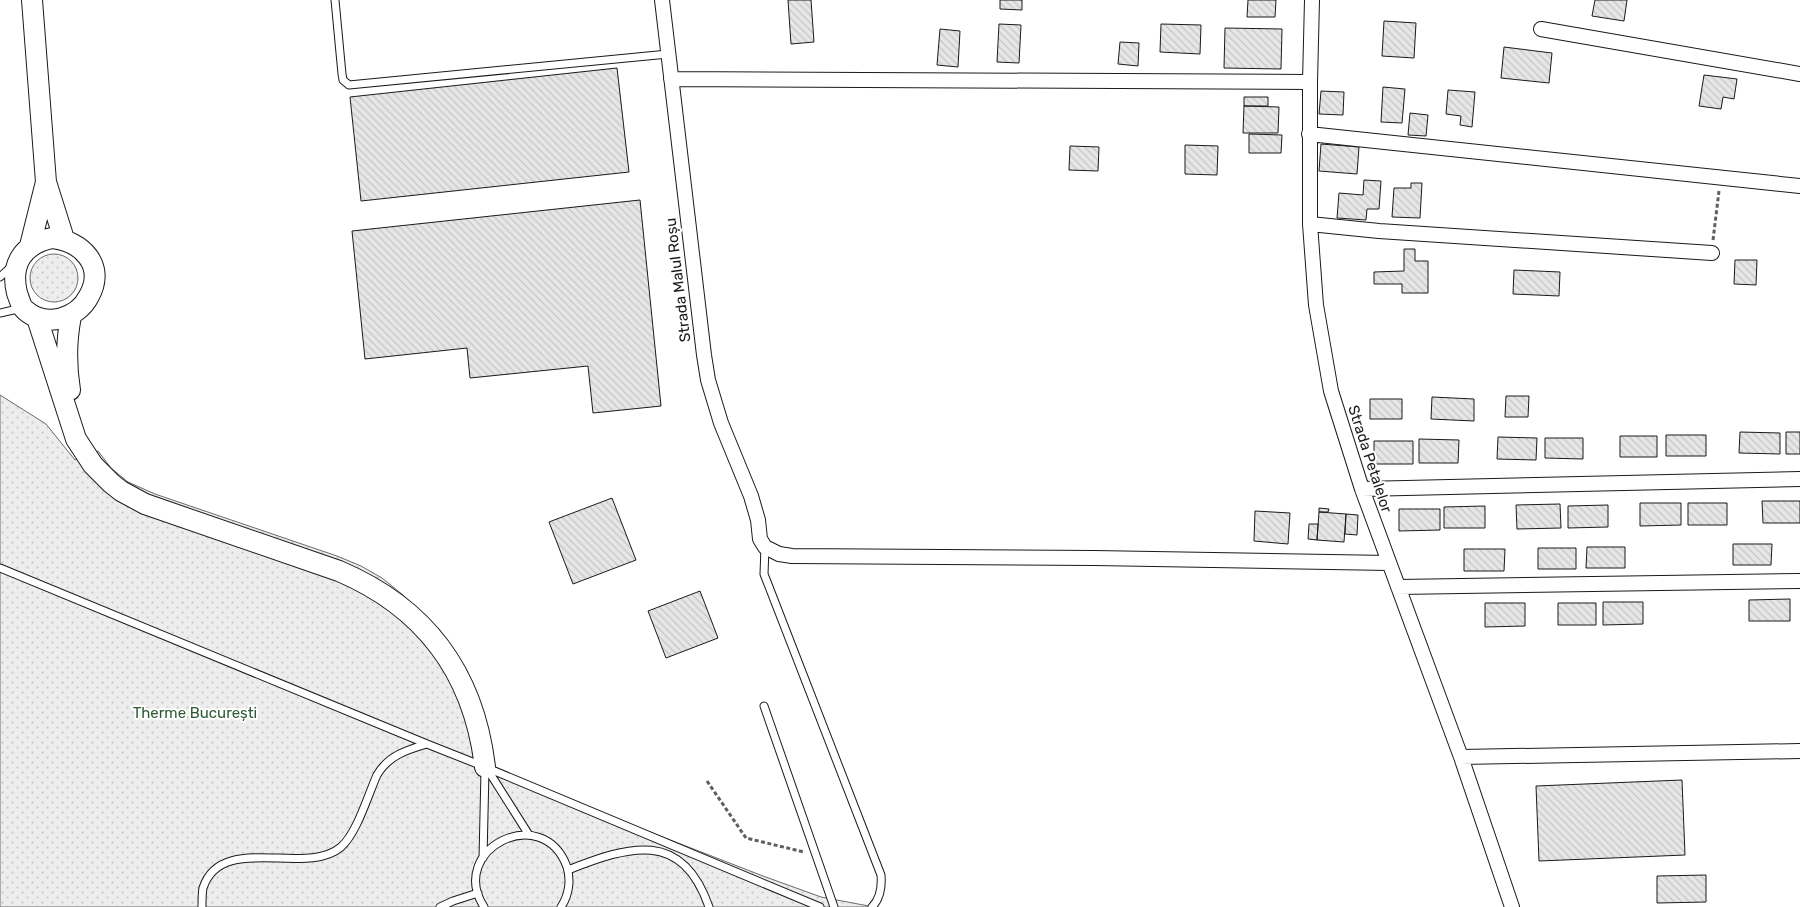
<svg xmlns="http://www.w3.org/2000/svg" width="1800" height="907" font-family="Rubik,sans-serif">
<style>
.green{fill:url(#green-dots);stroke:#6a6a6a}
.building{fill:url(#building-back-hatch);stroke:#1a1a1a}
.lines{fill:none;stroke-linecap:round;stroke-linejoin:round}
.lane-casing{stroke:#1a1a1a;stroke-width:9}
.street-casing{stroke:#1a1a1a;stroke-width:16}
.secondary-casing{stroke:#1a1a1a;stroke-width:22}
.path{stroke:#5f5f5f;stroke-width:3;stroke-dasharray:4 2.5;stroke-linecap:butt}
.lane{stroke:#fff;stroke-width:7}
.street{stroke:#fff;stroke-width:14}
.secondary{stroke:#fff;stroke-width:20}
.labels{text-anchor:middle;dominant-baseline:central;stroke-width:4;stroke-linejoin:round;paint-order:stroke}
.street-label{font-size:15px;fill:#1a1a1a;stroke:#fff}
.park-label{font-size:15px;fill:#2b5a34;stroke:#fff}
</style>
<defs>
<pattern id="green-dots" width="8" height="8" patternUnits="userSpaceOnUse" patternTransform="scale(1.25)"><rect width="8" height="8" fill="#ededed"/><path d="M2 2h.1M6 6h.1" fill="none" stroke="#cbcbcb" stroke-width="1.8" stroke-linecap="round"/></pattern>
<pattern id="building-back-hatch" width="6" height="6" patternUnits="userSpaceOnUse" patternTransform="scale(1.25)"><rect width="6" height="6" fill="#e6e6e6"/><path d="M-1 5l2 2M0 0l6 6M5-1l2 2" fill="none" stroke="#c5c5c5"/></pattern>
</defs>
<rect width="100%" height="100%" fill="#fff"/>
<!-- green -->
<path class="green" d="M30 278a24 24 0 1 1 48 0a24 24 0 1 1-48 0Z
M0 395 46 424 75 460 98 451 111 468 128 482 155 494 337 556 361 566 382 578 403 595 425 616 485 766 516 780 763 876 821 897 874 907H0Z"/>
<!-- building -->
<path class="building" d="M788 0H811L814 42 791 44Z
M1000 0H1022V10L1000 9Z
M1248 0H1276L1275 17H1247Z
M1595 0H1627L1624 21 1592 16Z
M1384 21 1416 23 1414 58 1382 56Z
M999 24 1021 25 1019 63 997 62Z
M1161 24 1201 25 1200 54 1160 52Z
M1225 28 1282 29 1281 69 1224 68Z
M940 29 960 31 958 67 937 65Z
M1120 42 1139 43 1138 66 1118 64Z
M1504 47 1552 53 1549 83 1501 78Z
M617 68 629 172 361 201 350 97Z
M1704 75 1737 79 1734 99 1723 97 1721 109 1699 106Z
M1383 87 1405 89 1402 123 1381 122Z
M1448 90 1475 92 1472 127 1460 125 1461 116 1446 114Z
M1321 91 1344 92 1343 115 1319 114Z
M1244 97H1268V106H1244Z
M1244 106 1279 107 1278 133H1243Z
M1410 113 1428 115 1426 136 1408 135Z
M1249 134 1282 135 1281 153H1249Z
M1321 144 1359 147 1357 174 1319 171Z
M1185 145 1218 146 1217 175 1185 174Z
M1070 146 1099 147 1098 171 1069 170Z
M1364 180 1381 181 1379 209H1367L1366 220 1337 218 1339 193 1363 195Z
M1411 183H1422L1420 218 1392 217 1394 188H1411Z
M640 200 661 406 593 413 588 366 470 378 467 348 365 359 352 231Z
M1404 249H1415V261H1428V293H1402V284H1374V272L1404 271Z
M1735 260H1757L1756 285 1734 284Z
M1514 270 1560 272 1559 296 1513 294Z
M1506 396H1529L1528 417H1505Z
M1432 397 1474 399V421L1431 419Z
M1370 399H1402V419H1370Z
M1740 432 1780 433V454L1739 453Z
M1786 432H1800V454H1786Z
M1666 435H1706V456H1666Z
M1620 436H1657V457H1620Z
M1498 437 1537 438 1536 460 1497 459Z
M1545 438H1583V459L1545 458Z
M1419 439 1459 440 1458 463H1419Z
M1374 441H1413V464H1374Z
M612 498 636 560 573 584 549 522Z
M1762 501H1800V523H1763Z
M1640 503H1681V525L1640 526Z
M1688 503H1727V525H1688Z
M1560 504 1561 528 1517 529 1516 505Z
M1608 505V527L1568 528V506Z
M1485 506V528H1444V507Z
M1319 508 1329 509 1328 512H1319Z
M1399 509H1440V530L1399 531Z
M1255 511 1290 513 1288 544 1254 541Z
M1319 512 1346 514 1344 542 1317 540Z
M1346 514 1358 515 1357 535 1345 534Z
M1309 524H1318L1317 540 1308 539Z
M1733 544H1772L1771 565H1733Z
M1587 547H1625V568H1586Z
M1538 548H1576V569H1538Z
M1464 549H1505L1504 571H1464Z
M700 591 718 638 666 658 648 611Z
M1790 599V621H1749V600Z
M1603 602H1643V624L1603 625Z
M1485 603H1525V626L1485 627Z
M1558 603H1596V625H1558Z
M1682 780 1685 855 1539 861 1536 786Z
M1706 875V902L1657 903V876Z"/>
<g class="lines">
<defs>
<path id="lane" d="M335 0 342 74 343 80 349 85 668 54
M0 277 12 266
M0 313 22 308
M765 547 764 574 881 875C882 887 881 898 872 907
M0 568 427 744 485 767 820 907
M764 706 834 907
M486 767 529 835
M483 858 485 770
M568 870C629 846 682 829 709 907
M202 907C202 901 202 893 203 888 221 832 306 877 341 847 357 833 368 795 377 775 388 756 406 750 427 744
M440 907 453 901 478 893
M484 907C447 849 543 801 567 867 571 880 569 895 561 907"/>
<path id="street" d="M662 0 704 355 708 380 721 423 751 496 758 520 760 539 765 547 779 554 792 556 1094 558 1389 563
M1312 0 1310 82V224L1316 305 1331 391 1362 489 1461 757 1512 907
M1541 29 1800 74
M671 79 1310 82
M1309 134 1800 186
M1310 224 1379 231 1712 253
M1362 489 1800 479
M1398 587 1800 581
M1461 757 1800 751"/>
<path id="secondary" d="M32 0 46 182 64 239
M52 238C82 241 106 266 89 296 78 318 46 329 25 310 21 307 19 298 17 293 10 264 23 244 52 238Z
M30 246 46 182
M37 318 76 439 93 465 111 483 121 491 145 504 339 571C426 608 474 674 485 767
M70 390C66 365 66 341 71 316"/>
</defs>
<!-- lane casing -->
<use href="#lane" class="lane-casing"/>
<!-- street casing -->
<use href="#street" class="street-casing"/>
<!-- secondary casing -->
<use href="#secondary" class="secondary-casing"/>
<!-- path -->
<path class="path" d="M1713 240 1719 191
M707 781 746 838 804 852"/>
<!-- lane -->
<use href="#lane" class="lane"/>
<!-- street -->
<use href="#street" class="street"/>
<!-- secondary -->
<use href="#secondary" class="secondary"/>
</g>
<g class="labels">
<!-- street labels -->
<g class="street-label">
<text transform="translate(678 280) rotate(-97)">Strada Malul Roșu</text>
<text transform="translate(1370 459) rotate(72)">Strada Petalelor</text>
</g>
<!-- park labels -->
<g class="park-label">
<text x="195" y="713">Therme București</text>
</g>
</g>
</svg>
